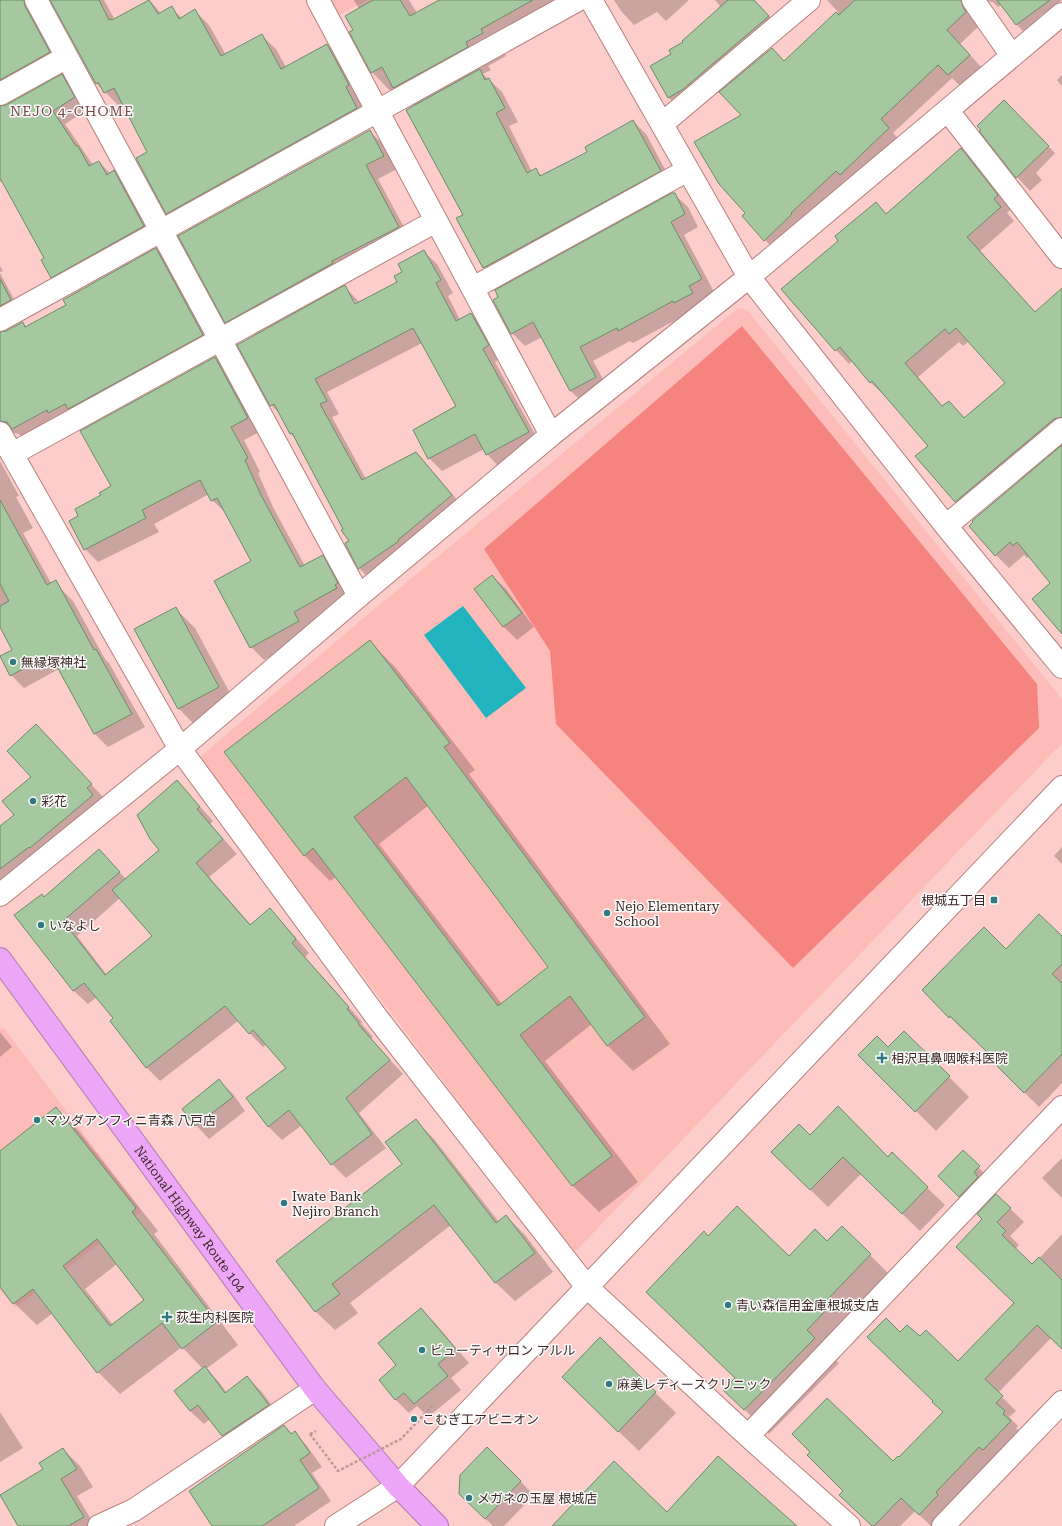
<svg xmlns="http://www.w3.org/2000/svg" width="1062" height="1526" font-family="'Roboto Serif','Noto Sans JP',serif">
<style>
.built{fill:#febcb9}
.green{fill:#f58380}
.water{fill:#21b4be}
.shadow{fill:#0003;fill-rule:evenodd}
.building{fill:#a5c8a1;stroke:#6b8c67;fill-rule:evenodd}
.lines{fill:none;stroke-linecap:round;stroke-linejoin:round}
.street-casing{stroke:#b6817e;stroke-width:24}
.secondary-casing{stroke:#b6817e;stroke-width:24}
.highway-casing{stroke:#b07aaf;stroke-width:24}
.path{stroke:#bf9896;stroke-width:2.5;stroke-dasharray:3 2;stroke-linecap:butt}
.street{stroke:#fff;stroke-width:22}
.secondary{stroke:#fff;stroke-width:22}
.highway{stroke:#eda6f8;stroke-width:22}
.path-bridge{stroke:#bf9896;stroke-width:2.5;stroke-dasharray:3 2;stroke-linecap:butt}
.poi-dot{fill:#30797f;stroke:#fbfbfb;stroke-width:1.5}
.labels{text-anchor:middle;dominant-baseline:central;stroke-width:3;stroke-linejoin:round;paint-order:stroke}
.poi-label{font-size:13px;fill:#3f2928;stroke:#fbfbfb;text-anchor:start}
.street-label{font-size:13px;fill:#3f2928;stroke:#fbfbfb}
.neighbourhood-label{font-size:14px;letter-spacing:1px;fill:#784846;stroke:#fbfbfb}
</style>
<rect width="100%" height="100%" fill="#fccdca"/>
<!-- built -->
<path class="built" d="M329 0H367L338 16Z
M738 308 747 310 1062 699V743L574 1253 200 762 202 755 366 616Z
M3 1027 142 1211 15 1308 0 1291V1030Z"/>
<!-- green -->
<path class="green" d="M742 326 1037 684 1039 728 793 968 556 724 550 651 484 549Z"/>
<!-- water -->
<path class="water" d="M463 606 526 688 486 718 424 635Z"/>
<!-- shadow -->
<path class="shadow" d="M8 0H17L39 22 62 65 2 101 0 106V3Z
M51 0H104L115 20 150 1 161 13 171 8 182 18 195 11 209 25 226 55 261 35 276 49 286 67 327 45 341 59 363 99 359 101 371 122 181 227 167 213 148 152 123 104 119 106 96 83Z
M354 0H409L417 13 441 0H555L504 52 506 56 488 66 491 70 483 74 502 92 518 122 509 126 532 172 536 170 542 176 589 152 633 121 646 134 673 184 497 281 484 268 458 219 465 215 414 106 400 93 395 96 372 72 351 32 354 30 359 9Z
M614 0H689L666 21 657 12 634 25 621 11Z
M715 0H754L782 30 682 111 669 98 651 66 673 54 719 9 718 8 720 6Z
M827 0H1062L1039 17 1046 26 1030 38 1016 24 1002 4 998 7 993 2 986 1 979 26 960 44 983 69 962 88 952 78 893 133 902 142 778 253 765 240 747 213 743 115 785 62 838 12Z
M62 75 74 88 87 110 65 124 93 165 99 162 111 174 114 172 127 184 156 239 64 290 51 277 45 259 3 180 0 182V107L6 106Z
M1062 75V86L1057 80Z
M1004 101 1055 153 1036 173 1042 180 1030 191 1017 177 981 131Z
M369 131 383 144 397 169 378 179 411 240 239 335 226 322Z
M961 149 974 162 1011 209 1007 213 1014 221 980 251 1036 313 1062 303V437L969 515 917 457 929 446 885 395H884L870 382 852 361 849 364 836 350 783 289 840 241 876 203 887 215ZM969 341 1006 383 965 418 949 402 943 407 918 377 959 342 963 346Z
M674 194 688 207 698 227 684 235 714 292 702 299 706 307 687 314 633 343 630 341 593 361 609 390 584 404 571 391 542 337 525 346 512 333Z
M156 249 169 262 215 348 26 441 19 434 14 433 7 434 0 446V340L2 333 22 323 27 327 67 305Z
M424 252 437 264 453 293 448 296 460 320 471 314 484 327 501 358 495 362 541 445 499 467 487 454 484 449 442 471 429 458 457 407 422 343 327 392 339 414 332 417 366 479 415 453 428 466 464 508 372 581 359 568 346 543 350 541 296 439 291 434 281 415 271 405 345 287 360 303 398 283 403 272ZM352 300H354L359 308 357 309Z
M0 266 3 271 0 272Z
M0 273 19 309 0 321Z
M215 358 228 371 261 431 244 440 260 472 258 473 274 509 305 566 322 556 335 569 349 602 306 625 311 634 264 660 251 647 216 581 252 562 226 513 212 500 209 494 154 524 159 532 98 562 85 549 80 516 112 487Z
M1062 447V633L1053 582 1030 556 1027 558 1024 555 1009 568 996 555Z
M0 461 19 496 16 497 33 528 23 533 56 592 60 588 73 601 105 659 109 663 145 727 108 747 95 734 59 669 24 688 11 675 14 650 33 610 0 628Z
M492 576 506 589 534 627 517 640 504 627 475 589Z
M175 608 195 628 238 708 199 729 179 709 136 629Z
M370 642 396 668 475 770 469 774 670 1044 633 1071 607 1045 592 1024 545 1061 638 1182 599 1212 573 1186 336 877 330 881 304 855ZM429 805 549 967 502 1004 379 844Z
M49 739 104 798 0 887V827L15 815Z
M177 781 213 821 210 824 237 854 209 877 251 925 270 910 283 923 309 953 305 957 362 1022 361 1023 373 1037 371 1039 403 1074 359 1113 386 1148 346 1178 332 1164 302 1125 282 1140 268 1126 288 1068 267 1044 263 1047 238 1021 160 1081 146 1067 115 1018 97 997 88 1004 74 991 16 915 42 895 45 898 99 850 126 879 161 850ZM120 898 154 936 107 975 77 936Z
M1062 847V864L1054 856Z
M1062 938V1083L1039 1107 987 1055 989 1053 965 1030 964 1031 923 990 1006 950Z
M0 1032 12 1047 0 1057Z
M904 1032 969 1097 936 1131 860 1055 888 1049Z
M219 1081 233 1094 245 1111 209 1139 196 1125Z
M56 1108 78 1130 158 1231 154 1234 238 1345 206 1369 218 1381 227 1393 247 1377 261 1391 282 1419 236 1449 223 1436 210 1419 204 1424 190 1411 175 1391 203 1369 182 1347 120 1394 98 1372 53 1313 37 1325 14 1303 0 1285V1152ZM117 1264 145 1301 113 1325 85 1289Z
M415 1120 434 1139 499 1222 506 1216 525 1235 553 1272 515 1301 496 1283 451 1225 350 1303 358 1313 335 1330 316 1312 277 1261 403 1164Z
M810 1136 888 1158 892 1154 945 1205 920 1231 861 1174 828 1207 772 1152Z
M963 1152 985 1174 966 1203 939 1176Z
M1062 1158V1198L1042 1178Z
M996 1195 1024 1222 1010 1236 1019 1245 1015 1249 1032 1266 1062 1234V1348L1051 1338 998 1393 1016 1411 1009 1417 1018 1426 1016 1428 1024 1436 935 1526H931L915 1511 900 1526H873L893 1463 899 1458 944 1412 900 1333 920 1338 958 1362 1015 1303 984 1219Z
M842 1227 894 1279 830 1355 839 1363 769 1434 725 1390 736 1379 708 1237 789 1257 827 1242Z
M421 1309 434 1322 469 1363 451 1378 461 1390 428 1417 417 1406 409 1413 396 1400 380 1380 398 1366Z
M600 1339 676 1413 639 1451 583 1397Z
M0 1412 23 1448 0 1462Z
M284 1426 292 1434 295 1433 307 1446 322 1467 312 1473 331 1501 294 1526H213Z
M63 1449 80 1466 93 1487 77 1496 95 1526H19L45 1469Z
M487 1449 534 1495 504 1526H493L460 1494Z"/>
<!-- building -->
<path class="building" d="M0 0H24L25 6 50 52 0 80Z
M50 0H99L109 20 111 19 112 20 149 0 158 14 172 6 179 19 195 9 221 56 262 34 281 69 327 44 349 85 346 87 357 108 166 214 136 158 147 152 114 88 104 93 98 82 96 84Z
M373 0H400L410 16 439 0H533L481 29 483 33 466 42 468 47 393 88 382 67 371 73 349 32 353 30 345 16Z
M728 0H754L769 16 682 90 668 98 650 66 671 54 669 50 683 42 682 41Z
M855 0H961L963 7 966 12 947 30 970 55 948 75 938 65 881 119 889 128 840 175 836 171 791 213 792 214 764 241 742 216 745 213 719 184 694 142 741 115 719 92 772 48 784 61 836 12 839 15Z
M997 0H1050L1016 25Z
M480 69 485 80 489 78 505 108 496 113 527 173 536 168 540 176 587 152 585 147 633 120 661 171 483 268 456 218 463 215 406 110Z
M62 74 75 97 53 111 76 146H78L89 166 99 161 107 175 114 170 144 226 51 278 41 260 44 258 0 178V106L6 105Z
M1004 100 1049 146 1016 178 979 131 981 130 977 126Z
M370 130 384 156 366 165 399 227 332 261 333 263 225 323 178 236Z
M961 148 998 195 994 199 1001 207 967 237 1035 312 1062 288V417L1054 419 955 502 915 456 928 446 872 381 870 383 840 347 835 351 781 289 838 241 835 236 876 202 886 214ZM956 328 1005 383 964 418 949 401 942 406 905 363 945 329 949 334Z
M672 193H675L685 214 671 222 702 279 689 286 693 293 674 303 673 301 618 331 617 328 580 347 596 377 570 391 533 322 511 334 493 300 498 297 495 290Z
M156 248 203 335 68 409 65 404 48 413 47 410 12 429 7 422 0 421V332L6 331 23 322 25 327 66 305 63 300Z
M424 250 441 280 436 283 456 321 471 313 489 345 483 349 529 432 486 455 475 434 428 459 413 430 456 406 413 328 315 379 327 401 320 404 362 480 416 452 452 495 398 540 399 541 358 569 345 543 349 541 341 530 343 529 292 433 290 434 274 404 270 406 237 345 345 285 355 304 397 282 394 276 402 272 398 264Z
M0 279 11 300 0 306Z
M215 357 248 418 231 427 248 458 245 460 261 495 300 567 323 555 338 583 335 585 337 588 294 612 299 621 250 648 214 581 251 561 217 498 211 501 200 480 142 510 146 518 84 550 69 521 78 516 75 509 101 495 99 493 111 486 80 431Z
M1062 445V634L1032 599 1050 583 1017 542 1013 546 1010 542 995 556 969 526 973 522 972 521Z
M0 500 47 585 56 580 94 650 96 649 132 714 94 734 50 654 10 676 0 656 12 650 0 627V606L9 601 0 584Z
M492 575 522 613 503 627 474 589Z
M176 607 219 687 178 709 134 629Z
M370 640 450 743 444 747 645 1017 607 1046 570 996 520 1035 612 1156 572 1186 313 848 304 856 224 752ZM406 777 548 967 498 1006 354 817Z
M36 724 92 784 87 788 93 795 30 848 29 847 0 869V826L14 815 2 801 31 777 7 751Z
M177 780 200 807 197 809 223 839 196 863 250 925 270 908 296 939 292 943 349 1007 347 1009 359 1023 358 1024 390 1060 346 1098 372 1134 331 1165 289 1110 268 1127 246 1098 286 1068 253 1030 249 1034 225 1006 146 1068 110 1021 113 1018 84 983 73 991 14 915 42 894 44 897 99 849 120 872 63 921 105 975 152 936 112 890 159 850 150 839 137 815Z
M1039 914 1062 936V964L1052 974 1062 983V1054L1024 1093 986 1055 988 1053 950 1016 949 1018 922 990 984 927 1006 949Z
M904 1031 950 1076 915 1112 858 1055 877 1036 888 1047Z
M219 1079 233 1097 195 1126 182 1109Z
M838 1106 888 1157 892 1152 928 1187 902 1214 843 1157 810 1190 771 1152 799 1124 810 1135Z
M56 1107 136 1208 132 1212 217 1322 182 1349 162 1323 97 1373 33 1289 13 1304 0 1287V1151ZM97 1239 144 1300 110 1326 63 1266Z
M416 1119 496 1223 506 1215 535 1253 495 1283 434 1205 332 1284 340 1294 315 1312 276 1261 402 1164 385 1142Z
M963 1150 980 1166 974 1172 978 1177 959 1197 938 1176Z
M996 1194 1011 1208 997 1222 1006 1231 1002 1235 1032 1264 1039 1257 1062 1280V1349L1037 1325 985 1379 1003 1396 996 1403 1005 1411 1003 1414 1011 1421 983 1450 979 1447 936 1492 938 1495 919 1515 901 1498 874 1526H872L839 1495 843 1491 807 1455 810 1452 792 1434 827 1398 893 1461 898 1456 899 1457 943 1412 932 1402 933 1401 867 1337 886 1318 900 1332 907 1325 920 1336 926 1330 958 1361 1014 1303 956 1247 982 1219 977 1214Z
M737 1206 789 1256 815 1229 827 1241 842 1226 871 1254 825 1302 830 1306 807 1330 815 1338 744 1410 723 1390 735 1378 646 1292 704 1231 708 1236Z
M421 1308 456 1349 438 1364 448 1376 414 1404 404 1393 395 1400 379 1380 396 1365 378 1343Z
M600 1337 656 1392 618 1432 562 1377Z
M205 1366 225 1393 247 1376 269 1405 222 1436 198 1405 190 1411 174 1391Z
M284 1425 291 1434 295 1431 310 1453 300 1460 319 1488 262 1526H212L189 1491Z
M487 1447 521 1481 485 1519 459 1494 460 1475Z
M63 1448 77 1469 61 1479 84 1517 68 1526H18L0 1495 43 1469 39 1463Z
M718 1456 797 1526H552L614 1461 667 1512Z"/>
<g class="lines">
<defs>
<path id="street" d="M36 0 359 596
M318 0 551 435
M591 0 749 277 946 526 1062 667
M973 0 1012 56
M0 94 67 57
M948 111 1062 257
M662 124 809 0
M473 288 688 170
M0 320 578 0
M0 433 180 749 378 1019 587 1287 748 1436 849 1526
M12 454 436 221
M946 526 1062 429
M0 895 180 749 359 596 551 435 749 277 1062 14
M748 1436 1062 1107
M99 1526 134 1510 315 1389
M943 1526 1062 1402"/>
<path id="secondary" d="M336 1526 398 1486 1062 787"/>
<g id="highway">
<path id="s1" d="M0 959 315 1389 398 1486 437 1526"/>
</g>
</defs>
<!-- street casing -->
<use href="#street" class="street-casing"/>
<!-- secondary casing -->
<use href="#secondary" class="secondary-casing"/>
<!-- highway casing -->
<use href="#highway" class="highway-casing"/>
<!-- path -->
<path class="path" d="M310 1434 316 1431"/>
<!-- street -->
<use href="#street" class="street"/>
<!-- secondary -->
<use href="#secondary" class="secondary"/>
<!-- highway -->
<use href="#highway" class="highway"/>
<!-- path-bridge -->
<path class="path-bridge" d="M310 1434 338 1471 401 1439 434 1404"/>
</g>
<!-- markers -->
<g class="poi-dot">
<circle cx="13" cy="662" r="4"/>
<circle cx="33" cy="801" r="4"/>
<rect x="990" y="896" width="8" height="8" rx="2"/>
<circle cx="607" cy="913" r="4"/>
<circle cx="41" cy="925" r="4"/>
<path d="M880 1052h4v4h4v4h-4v4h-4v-4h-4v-4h4z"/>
<circle cx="37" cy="1120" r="4"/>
<circle cx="284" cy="1203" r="4"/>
<circle cx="728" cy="1305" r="4"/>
<path d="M165 1311h4v4h4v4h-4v4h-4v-4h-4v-4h4z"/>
<circle cx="422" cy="1350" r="4"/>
<circle cx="609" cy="1384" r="4"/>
<circle cx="414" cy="1419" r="4"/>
<circle cx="469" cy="1498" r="4"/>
</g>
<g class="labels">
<!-- poi labels -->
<g class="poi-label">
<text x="21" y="662">無縁塚神社</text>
<text x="41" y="801">彩花</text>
<text x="986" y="900" text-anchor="end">根城五丁目</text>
<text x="615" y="906">Nejo Elementary<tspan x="615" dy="15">School</tspan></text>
<text x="49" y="925">いなよし</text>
<text x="891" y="1058">相沢耳鼻咽喉科医院</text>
<text x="45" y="1120">マツダアンフィニ青森 八戸店</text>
<text x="292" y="1196">Iwate Bank<tspan x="292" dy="15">Nejiro Branch</tspan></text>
<text x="736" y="1305">青い森信用金庫根城支店</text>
<text x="176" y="1317">荻生内科医院</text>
<text x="430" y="1350">ビューティサロン アルル</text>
<text x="617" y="1384">麻美レディースクリニック</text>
<text x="422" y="1419">こむぎ工アビニオン</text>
<text x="477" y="1498">メガネの玉屋 根城店</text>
</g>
<!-- street labels -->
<g class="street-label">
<text stroke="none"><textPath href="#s1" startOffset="322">National Highway Route 104</textPath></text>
</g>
<!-- neighbourhood labels -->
<g class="neighbourhood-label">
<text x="72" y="111">NEJO 4-CHOME</text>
</g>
</g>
</svg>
